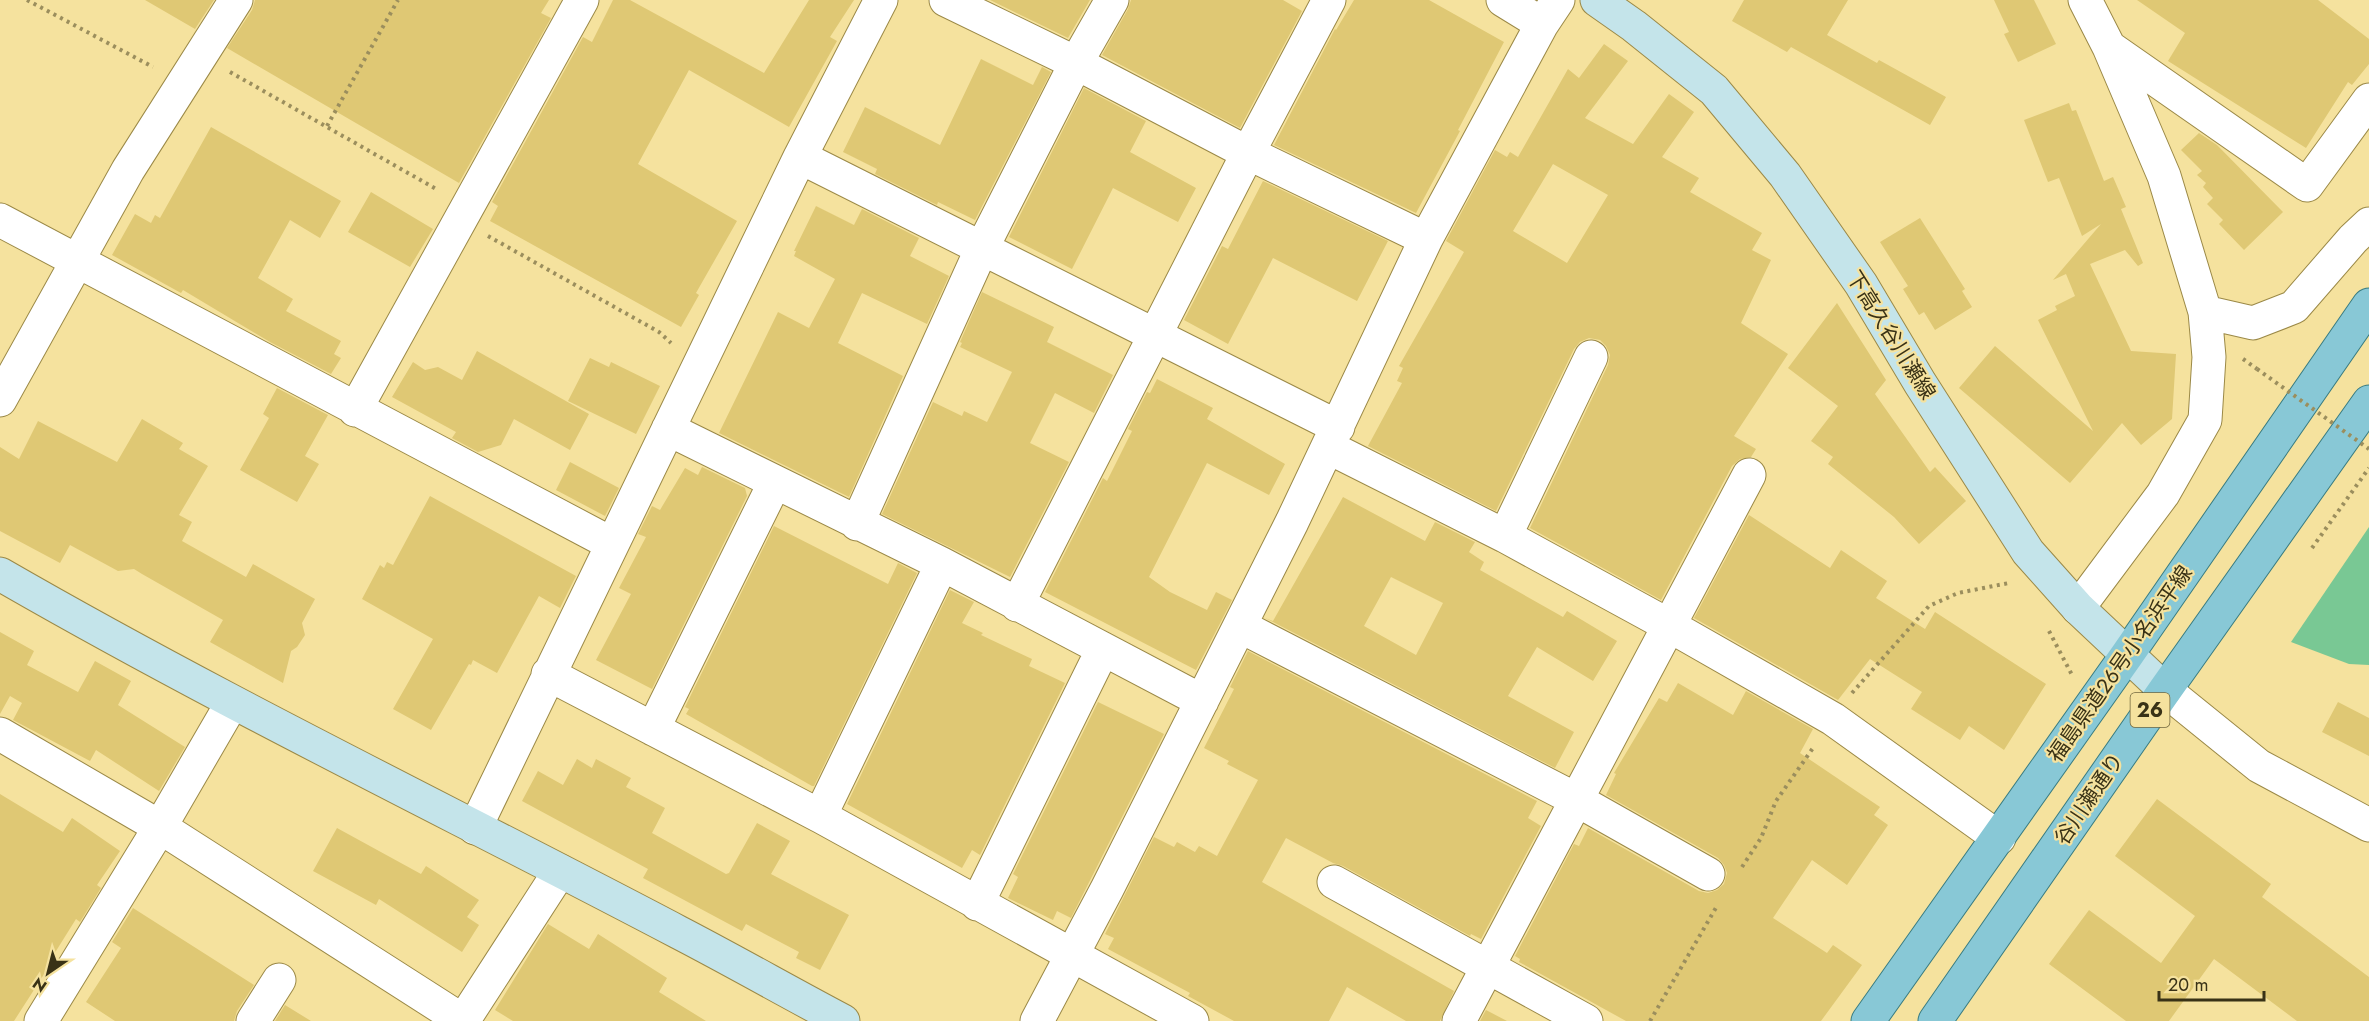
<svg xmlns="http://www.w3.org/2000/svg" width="2369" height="1021" font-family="Jost,'Noto Sans JP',sans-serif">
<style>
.forest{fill:#79c894}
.building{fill:#dfc874;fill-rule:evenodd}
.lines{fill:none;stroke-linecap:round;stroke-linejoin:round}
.street-casing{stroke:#9b8947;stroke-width:35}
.secondary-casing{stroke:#9b8947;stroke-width:35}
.primary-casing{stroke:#397c81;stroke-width:35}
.path{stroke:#9b8e5d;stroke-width:4;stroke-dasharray:3 4.5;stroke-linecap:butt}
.street{stroke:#fff;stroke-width:33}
.secondary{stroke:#c4e4ea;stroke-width:33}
.primary{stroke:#88c8d6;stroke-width:33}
.path-bridge{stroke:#9b8e5d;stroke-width:4;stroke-dasharray:3 4.5;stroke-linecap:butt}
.labels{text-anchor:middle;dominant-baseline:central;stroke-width:4.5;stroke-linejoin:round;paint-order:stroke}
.shield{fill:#f5e29e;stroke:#71673f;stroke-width:1.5}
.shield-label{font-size:20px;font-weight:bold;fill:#393216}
.street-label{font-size:21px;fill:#393216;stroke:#f5e29e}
</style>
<rect width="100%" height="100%" fill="#f5e29e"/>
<!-- forest -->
<path class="forest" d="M2369 527V665L2349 664 2291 642Z"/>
<!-- building -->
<path class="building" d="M145 0H214L195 29Z
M255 0H549L541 13 551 18 459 183 227 48 252 10Z
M613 0H630L764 73 809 0H854L830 37 837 41 789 127 689 70 638 164 737 221 696 293 699 295 681 327 490 221 498 206 492 202 583 37 592 42Z
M990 0H1090L1068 38Z
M1131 0H1283L1302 11 1240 128 1102 55 1128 9Z
M1354 0H1429L1504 42 1458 130 1460 131 1416 213 1274 145 1335 29 1336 30Z
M1744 0H1848L1827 35 1877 63 1879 60 1946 97 1930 125 1791 47 1787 52 1732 21Z
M1994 0H2034L2056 44 2018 62 2004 34 2009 32Z
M2137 0H2318L2369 39V64L2352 85 2348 82 2306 148 2168 61 2185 33Z
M1604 44 1628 61 1585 118 1633 144 1669 94 1694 112 1662 157 1699 178 1690 192 1762 233 1752 250 1771 260 1741 323 1788 354 1734 436 1756 449 1751 457 1740 459 1732 466 1661 600 1530 528 1608 365 1610 355 1606 346 1600 340 1589 338 1580 342 1574 349 1496 511 1368 446 1402 383 1397 381 1403 368 1399 366 1464 252 1446 241 1495 150 1507 157 1510 152 1518 157 1568 69 1579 78ZM1553 164 1608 195 1567 263 1513 231Z
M981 59 1033 85 1042 67 1051 72 975 220 938 202 937 205 875 174 877 169 843 152 865 107 940 145Z
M1084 88 1146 121 1130 152 1196 188 1178 222 1113 188 1072 269 1009 237Z
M2069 103 2072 111 2076 110 2104 181 2113 177 2126 207 2121 209 2143 263 2138 266 2125 250 2090 264 2131 351 2176 354 2172 419 2141 445 2122 423 2070 483 1959 388 1995 346 2093 431 2038 320 2057 310 2055 306 2075 296 2066 274 2053 280 2101 224 2082 236 2059 178 2048 182 2024 120Z
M211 127 341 201 320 238 290 220 258 278 293 299 286 311 341 341 334 354 341 358 331 374 270 342 183 290 181 293 112 255 135 214 151 223 155 215 160 218Z
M2199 133 2217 145 2283 212 2244 250 2219 224 2223 220 2207 204 2213 198 2203 187 2206 183 2197 175 2202 171 2181 150Z
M1263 181 1388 241 1357 301 1273 258 1228 344 1184 320 1222 246 1228 249Z
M371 192 433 229 410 267 348 232Z
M816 206 854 225 862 209 919 238 910 256 949 276 927 324 862 293 838 343 903 376 849 497 719 433 778 312 809 328 835 279 794 256 796 251H794Z
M1920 218 1965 289 1962 291 1972 307 1935 330 1924 312 1919 315 1903 289 1908 286 1880 242Z
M982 292 1054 327 1047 342 1113 375 1094 413 1055 393 1030 443 1069 462 1010 577 882 514 933 402 962 416 964 411 987 422 1012 372 960 347 962 343 960 342Z
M1837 303 1886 380 1875 394 1930 472 1935 467 1966 501 1919 544 1894 517 1828 464 1833 457 1811 441 1838 406 1788 368Z
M477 351 589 414 570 450 514 419 501 445 478 452 452 438 456 432 392 397 413 362 425 370 438 367 462 380Z
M590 358 609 367 611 362 660 386 636 434 568 401Z
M1157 379 1213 408 1207 419 1285 464 1269 495 1207 463 1149 577 1170 592 1207 610 1216 592 1232 600 1196 670 1045 592 1103 478 1107 481 1132 431 1128 429 1147 392 1150 393Z
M277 388 328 415 305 456 319 464 297 502 240 470 269 418 263 414Z
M142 419 183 443 179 449 208 466 179 515 192 522 182 541 246 577 253 564 315 599 302 623 305 635 297 647 291 651 283 683 210 642 223 620 142 574 134 569 118 571 70 545 60 563 0 531V447L19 459 38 421 117 462Z
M570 462 619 488 605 516 556 490Z
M702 467 745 488 747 496 652 689 596 660 631 594 619 588 646 537 638 534 652 506 660 510 685 468 698 475Z
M430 496 576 576 560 608 539 596 497 673 473 660 471 665 469 664 431 730 393 709 433 639 362 599 380 565 384 568 387 562 393 565Z
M1343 497 1425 541 1435 522 1475 542 1469 552 1484 562 1480 570 1563 617 1567 611 1617 641 1593 681 1537 647 1508 696 1574 732 1555 768 1265 618 1273 621ZM1391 577 1443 603 1416 655 1364 626Z
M1749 515 1830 568 1841 550 1887 581 1876 598 1925 629 1935 612 2046 684 2004 750 1969 726 1960 740 1911 709 1922 692 1870 659 1838 700 1694 618Z
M774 526 888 584 898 563 917 573 814 786H812L686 714 689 709 685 707Z
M950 590 974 602 962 623 983 633 981 635 1032 659 1029 666 1065 683 980 855 972 850 962 868 847 804Z
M0 632 34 651 27 665 78 692 95 661 131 681 118 705 185 747 159 791 96 750 90 761 13 720 22 703 10 696 0 714Z
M1248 651 1537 801 1528 818 1541 826 1481 939 1471 934 1470 936 1343 866 1333 863 1286 838 1262 882 1454 991 1440 1021H1406L1347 987 1329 1021H1234L1188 996 1190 993 1108 949 1114 938 1105 934 1154 837 1174 847 1177 842 1195 852 1199 846 1217 856 1258 780 1227 764 1229 761 1204 748 1234 689 1230 687Z
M1678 683 1733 715 1746 691 1813 729 1800 753 1880 807 1874 815 1888 825 1847 885 1812 860 1773 918 1827 953 1833 945 1862 965 1821 1021H1626L1519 962 1520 959 1515 956 1574 844 1579 846 1588 828 1699 891 1708 893 1717 890 1724 884 1727 873 1724 865 1718 858 1606 795 1616 774 1614 773 1659 698 1667 702Z
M1098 702 1164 734 1071 918 1057 911 1053 920 1008 898 1018 877 1013 874Z
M2338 702 2369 718V756L2322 732Z
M577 759 592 768 596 759 631 778 626 787 665 808 652 833 726 874 729 873 757 823 790 841 771 874 849 915 820 970 796 958 799 952 746 924 742 931 643 878 648 869 522 801 538 771 563 785Z
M0 794 63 832 72 818 120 851 97 885 101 888 80 922 76 919 46 967 48 968 14 1021H0Z
M2157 799 2271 884 2262 897 2369 977V1021H2297L2214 959 2169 1021H2126L2049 964 2089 910 2161 963 2195 916 2115 856Z
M337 828 421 874 426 866 479 900 467 917 479 925 462 952 379 899 376 905 313 871Z
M133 908 254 985 237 1011 234 1021H115L86 1002 121 948 112 942Z
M548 924 589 949 598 934 667 978 659 992 706 1021H513L495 1010Z
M285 1005 311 1021H275Z
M1486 1010 1507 1021H1480Z"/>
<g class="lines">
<defs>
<path id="street" d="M946 0 1076 63 1248 153 1426 239
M1503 0 1542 24
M2109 47 2307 185 2369 100
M800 157 1338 427
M0 220 612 544
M2205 312 2253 323 2294 307 2353 239 2369 224
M0 400 128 170 236 0
M355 410 582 0
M668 429 942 564 1202 701
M1328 447 1505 536 1670 626 1833 719 1999 838
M857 524 982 248 1076 63 1112 0
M1505 536 1591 357
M1017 605 1248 153 1329 0
M2078 608 2163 494 2205 420 2209 357 2205 312 2164 176 2109 47 2085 0
M1240 626 1577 800 1708 874
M548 674 820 816 1192 1021
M2165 690 2259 766 2369 825
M653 729 775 482
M0 734 160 827 463 1021
M820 816 942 564
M475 828 800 157 881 0
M1334 882 1586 1021
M977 904 1103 649
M41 1021 160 827 232 703
M253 1021 279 980
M463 1021 560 871
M1037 1021 1107 889 1292 522 1426 239 1542 24 1558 0
M1459 1021 1749 475"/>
<path id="secondary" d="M1597 0 1634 26 1714 90 1785 175 1861 284 1920 383 2028 552 2078 608 2165 690
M0 574C222 702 452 813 678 932 734 961 788 992 843 1021"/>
<path id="primary" d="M1868 1021 2127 655 2369 305
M1935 1021 2165 690 2369 402"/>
</defs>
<!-- street casing -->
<use href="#street" class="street-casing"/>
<!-- secondary casing -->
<use href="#secondary" class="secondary-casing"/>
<!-- primary casing -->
<use href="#primary" class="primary-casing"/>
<!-- path -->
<path class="path" d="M27 0 153 67
M230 72 438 190
M327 126 398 0
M488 236 659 332 671 343
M2243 359 2257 369
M2312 548 2369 468
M2049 631 2072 675
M1852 693 1929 606 1958 593 2009 583
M1742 867 1761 838 1776 801 1813 748
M1650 1021 1717 906"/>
<!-- street -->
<use href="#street" class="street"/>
<!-- secondary -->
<use href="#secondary" class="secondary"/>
<!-- primary -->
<use href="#primary" class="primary"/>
<!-- path-bridge -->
<path class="path-bridge" d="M2257 369 2369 449"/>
</g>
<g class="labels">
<!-- shield labels -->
<rect class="shield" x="2130.5" y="693" width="39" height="34" rx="4.5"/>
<g class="shield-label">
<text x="2150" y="710">26</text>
</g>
<!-- street labels -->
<g class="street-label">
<text transform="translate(1891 335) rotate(58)">下高久谷川瀬線</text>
<text transform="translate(2120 664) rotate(-55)">福島県道26号小名浜平線</text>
<text transform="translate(2089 799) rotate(-56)">谷川瀬通り</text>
</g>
</g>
<!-- north arrow -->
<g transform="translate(48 973) rotate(215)" stroke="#f5e29e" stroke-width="4.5" paint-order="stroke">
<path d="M0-4.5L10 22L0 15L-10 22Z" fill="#393216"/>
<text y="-9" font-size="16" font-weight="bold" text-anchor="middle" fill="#393216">N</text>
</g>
<!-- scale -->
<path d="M2159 991v9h105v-9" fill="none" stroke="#393216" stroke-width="3"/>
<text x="2168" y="991" font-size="18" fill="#393216" stroke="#f5e29e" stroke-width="4.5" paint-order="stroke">20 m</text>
</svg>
